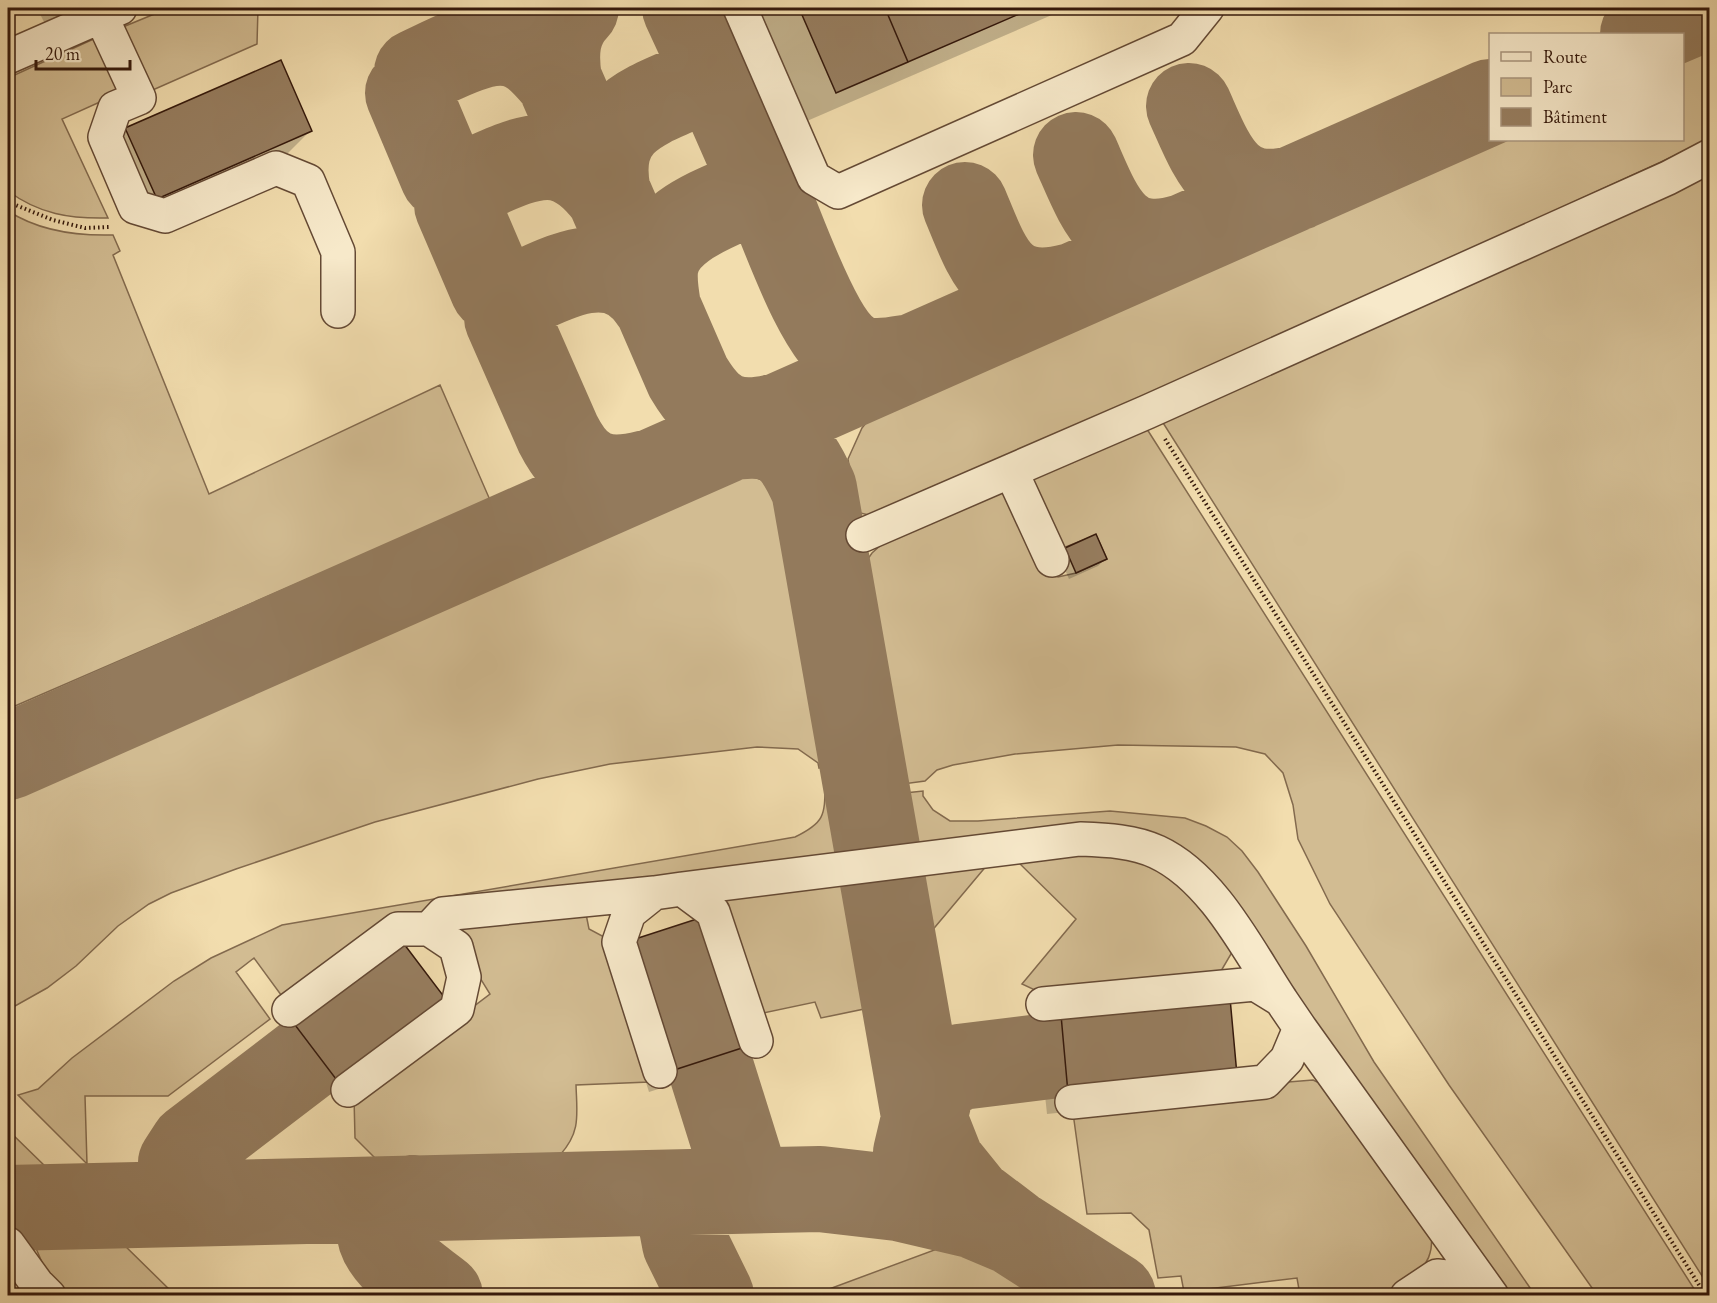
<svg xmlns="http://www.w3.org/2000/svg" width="1717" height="1303" font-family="'EB Garamond',serif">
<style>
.green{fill:#d2bc92;stroke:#836a4e;stroke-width:1.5}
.shadow{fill:#0003}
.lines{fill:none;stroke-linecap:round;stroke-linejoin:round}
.taxiway{stroke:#937a5c;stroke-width:86}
.building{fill:#977e60;stroke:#34180b;stroke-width:1.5}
.minor-casing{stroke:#644934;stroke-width:36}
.path{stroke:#34180b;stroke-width:4;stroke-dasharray:1.5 3;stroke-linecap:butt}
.minor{stroke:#f7e9ca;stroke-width:33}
</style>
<rect width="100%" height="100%" fill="#f2ddae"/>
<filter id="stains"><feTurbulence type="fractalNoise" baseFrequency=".00333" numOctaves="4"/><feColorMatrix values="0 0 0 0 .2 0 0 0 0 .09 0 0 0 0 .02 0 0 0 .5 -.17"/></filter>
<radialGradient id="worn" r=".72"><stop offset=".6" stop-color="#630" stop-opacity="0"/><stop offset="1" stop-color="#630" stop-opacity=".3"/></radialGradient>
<!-- green -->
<path class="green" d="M169 8H258L257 44 146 93 118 29Z
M98 37 122 92 62 119 108 218C70 219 39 214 8 191V78Z
M1709 49V140L889 516H873L856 512 848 459 862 428 874 413 1502 140H1682L1683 61Z
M1709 166V1287L1160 418Z
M8 211C39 231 77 236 113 235L120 251 113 255 209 494 440 385 490 500 8 709Z
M1145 426 1698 1295H1597L1449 1085 1330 904 1298 839 1293 805 1283 773 1265 754 1236 747 1118 745 1015 754 953 765 937 770 925 781 903 784 865 563 872 553 882 544 1008 487 1045 569 1058 577 1076 573 1107 559 1096 535 1058 550 1027 480Z
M738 476C757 476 769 480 780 496L827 766 819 768 818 763 798 749 757 747 610 764 538 779 375 822 236 869 171 893 149 904 118 926 76 966 47 988 8 1010V798Z
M831 781 845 859 442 904 284 999 254 958 236 972 270 1019 168 1096H85L87 1164 18 1095 38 1089 72 1058 174 981 211 958 282 925 795 837C824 823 825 816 825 785Z
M923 791V796L933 810 950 821H978L1110 811 1185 818 1206 826 1227 837 1242 851 1258 872 1306 946 1374 1062 1535 1295H1504L1159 842 914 846 905 793Z
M1116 851 1184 879 1232 946 1231 954 1221 971 1039 996 1033 989 1022 984 1076 919 1012 856Z
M993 858 930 933 919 873Z
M847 878 868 1001 864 1009 821 1018 815 1002 754 1015 719 891Z
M585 909 589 929 606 938 649 1082 576 1085C577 1115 581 1132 560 1155L379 1162 355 1138 354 1097 490 994 480 978 455 930Z
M1313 1080 1326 1086 1432 1239C1431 1243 1432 1248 1430 1253 1427 1268 1401 1289 1387 1295 1381 1297 1370 1296 1364 1294L1300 1295 1297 1278 1184 1292 1181 1276 1158 1278 1149 1230 1131 1213 1087 1214 1073 1113 1288 1082Z
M8 1130 49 1170H8Z
M120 1241 175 1295H68L47 1274 35 1246Z
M945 1246C982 1259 1019 1273 1051 1295H813Z"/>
<!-- shadow -->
<path class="shadow" d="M37 8H82L45 24Z
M757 8H1068L807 121Z
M126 129 310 131 288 153 134 220 104 152Z
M1066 549 1105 559 1098 566 1069 579 1059 556Z
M630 942 744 1047 721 1069 649 1092 608 964Z
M1061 1017 1214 1097 1047 1114 1039 1039Z
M293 1022 424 1024 316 1104 271 1044Z"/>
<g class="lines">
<!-- taxiway -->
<path class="taxiway" d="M576 8C556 28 555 53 559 80L688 377C710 414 730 427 774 417
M685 8 709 60
M1643 34 1705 8
M417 72C445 60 484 35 516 45 534 50 547 66 559 80
M721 90 757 172
M408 93 443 176
M1189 106C1212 157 1227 206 1296 188
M1076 155C1099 207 1115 258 1184 237
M466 184C524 159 562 134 608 194
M608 194C594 120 642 107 698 83
M770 201C786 239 819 335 852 355 870 365 892 360 911 357
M457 205 493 289
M965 205C988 260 1000 305 1072 286
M516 297C556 278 606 250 644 289 649 294 653 301 658 307
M658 307C656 295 654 282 655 270 659 227 714 209 747 194
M507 318 558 434C579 475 602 484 647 473
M726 438C778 430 793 442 814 489L925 1121 942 1164 971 1200 1012 1231
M8 757 1490 102
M708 1059 739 1158C732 1186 712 1191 688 1203L681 1222 685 1243 711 1296
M916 1153 930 1094 940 1077 960 1067 1065 1054
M412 1198 388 1209C386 1214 381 1220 380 1226 375 1253 422 1281 440 1296
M218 1203 197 1197 183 1184 181 1163 192 1146 315 1052
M8 1208 820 1189 898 1198 975 1216 1013 1232 1113 1296"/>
</g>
<!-- building -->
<path class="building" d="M799 8H885L908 62 836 93Z
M885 8H1033L908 62Z
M281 60 312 131 157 199 125 128Z
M1096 534 1107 559 1076 573 1065 548Z
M703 917 745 1047 671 1071 629 941Z
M401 940 448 1002 339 1083 292 1021Z
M1230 998 1237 1075 1068 1093 1061 1015Z"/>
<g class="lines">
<defs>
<path id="minor" d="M740 8 814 178 838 192 1182 39 1207 8
M101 16 139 98 115 108 105 137 135 207 165 216 276 168 308 181 338 252V311
M8 57 120 8
M1011 471 1052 560
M863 535 1147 412 1668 178 1710 156
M682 889 1080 839C1106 840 1134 841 1157 852 1213 878 1248 950 1281 1000
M429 929 443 914 654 893
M1043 1004 1255 984 1281 1000 1300 1028 1287 1059 1265 1082 1072 1102
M289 1010 398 929H429L456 947 464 977 457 1009 348 1090
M1300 1028 1492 1296
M660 1071 619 942 629 913 654 893 682 889 713 912 756 1041
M8 1244 37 1284 49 1296
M1407 1296 1437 1276 1467 1279 1490 1295"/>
</defs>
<!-- minor casing -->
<use href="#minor" class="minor-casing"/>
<!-- path -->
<path class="path" d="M8 202 53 220 85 228 110 227
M1165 439 1706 1296"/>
<!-- minor -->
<use href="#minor" class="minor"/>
</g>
<!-- margin -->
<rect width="1717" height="1303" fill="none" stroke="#f2ddae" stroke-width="30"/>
<rect x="9" y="9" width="1699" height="1285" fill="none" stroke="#34180b" stroke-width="3"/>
<rect x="15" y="15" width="1687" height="1273" fill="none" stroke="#34180b" stroke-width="1.5"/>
<!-- legend -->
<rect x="1489" y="33" width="195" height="108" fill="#f7e9ca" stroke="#a9957e" stroke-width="1.5"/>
<rect x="1501" y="52" width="30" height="9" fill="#f7e9ca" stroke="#a9957e" stroke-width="1.5"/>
<text x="1543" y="63" font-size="18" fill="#34180b">Route</text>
<rect x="1501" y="78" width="30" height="18" fill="#d2bc92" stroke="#a9957e" stroke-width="1.5"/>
<text x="1543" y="93" font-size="18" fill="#34180b">Parc</text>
<rect x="1501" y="108" width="30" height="18" fill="#977e60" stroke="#a9957e" stroke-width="1.5"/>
<text x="1543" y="123" font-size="18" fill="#34180b">Bâtiment</text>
<!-- scale -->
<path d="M36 60v9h94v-9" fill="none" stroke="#34180b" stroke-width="3"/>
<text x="45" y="60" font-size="18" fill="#34180b" stroke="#f7e9ca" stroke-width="4.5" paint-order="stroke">20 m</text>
<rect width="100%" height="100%" filter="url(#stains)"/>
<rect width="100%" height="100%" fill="url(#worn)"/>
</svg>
